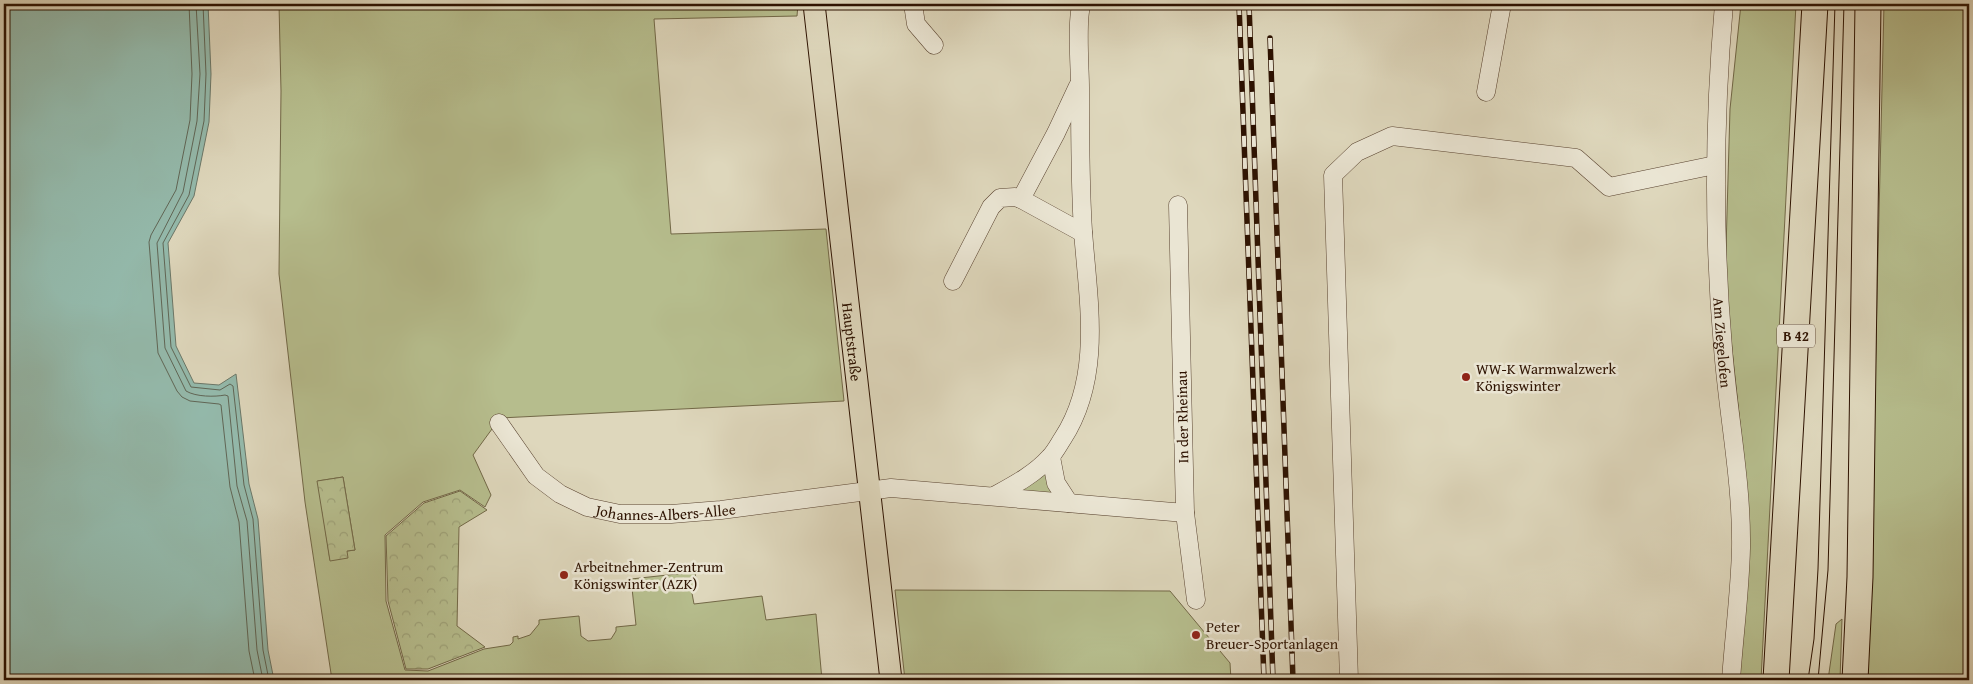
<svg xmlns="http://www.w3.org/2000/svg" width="1973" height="684" font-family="'Gentium Book Plus',serif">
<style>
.grass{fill:#b6bd8d;stroke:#726847;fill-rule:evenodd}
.forest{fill:url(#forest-crowns);stroke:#726847}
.water{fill:#94baac;stroke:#6b7768}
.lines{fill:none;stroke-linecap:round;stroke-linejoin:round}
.shore{stroke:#606656;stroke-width:1}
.minor-casing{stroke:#594330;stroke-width:19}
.major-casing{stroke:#2d1201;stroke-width:23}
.highway-casing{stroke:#2d1201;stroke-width:27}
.minor{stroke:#eae5d3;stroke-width:18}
.major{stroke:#ded7bc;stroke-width:21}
.highway{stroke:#ded7bc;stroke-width:25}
.tram{stroke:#2d1201;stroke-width:1}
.rail-casing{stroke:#2d1201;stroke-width:5.5}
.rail{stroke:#eae5d3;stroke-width:4;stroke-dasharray:11;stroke-linecap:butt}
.poi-dot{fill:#8f2418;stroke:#eae5d3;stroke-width:2}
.labels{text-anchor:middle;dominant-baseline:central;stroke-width:5;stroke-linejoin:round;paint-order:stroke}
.shield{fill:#eae5d3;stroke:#665140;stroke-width:1}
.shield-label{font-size:14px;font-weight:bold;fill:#2d1201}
.street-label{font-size:15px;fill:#2d1201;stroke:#eae5d3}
.poi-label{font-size:15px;fill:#2d1201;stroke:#eae5d3;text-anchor:start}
</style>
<defs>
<pattern id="forest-crowns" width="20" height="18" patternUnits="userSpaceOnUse" patternTransform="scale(1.25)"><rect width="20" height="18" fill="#b6bd8d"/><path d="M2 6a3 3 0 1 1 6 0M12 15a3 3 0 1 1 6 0" fill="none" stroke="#9da178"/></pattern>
</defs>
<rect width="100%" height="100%" fill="#ded7bc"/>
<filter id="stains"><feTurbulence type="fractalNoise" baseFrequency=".004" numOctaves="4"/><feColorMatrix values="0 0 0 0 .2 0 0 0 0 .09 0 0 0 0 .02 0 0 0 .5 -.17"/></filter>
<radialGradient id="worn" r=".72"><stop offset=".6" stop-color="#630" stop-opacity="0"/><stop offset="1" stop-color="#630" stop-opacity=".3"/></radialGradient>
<!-- grass -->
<path class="grass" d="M279 4H798L797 16 654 19 671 234 826 229 844 401 500 418 473 455 491 495 485 507 460 490 423 502 385 535 386 601 405 670 428 671 484 649 510 645 513 642V637L518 636V639L530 635 539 624V620L579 616 581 636 588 641 611 639 616 631V627L636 625 631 579 695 572 697 587 691 588 694 604 762 596 766 620 816 614 822 680H332L305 502 279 274 281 91ZM343 477 355 550 347 551 330 560 318 481Z
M1741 4H1796L1761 680H1741L1739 679 1747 488 1725 284 1730 109Z
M1884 4H1969V680H1868Z
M1045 470 1057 498 1016 492Z
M895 590 1170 591 1230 663 1231 680H905Z
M1842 619 1840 680H1828L1836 624Z"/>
<!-- forest -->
<path class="forest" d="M343 477 355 550 347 551 348 558 330 561 317 481Z
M460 491 487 510 459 527 457 626 485 647 428 669H406L388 601 386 536 424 503Z"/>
<!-- water -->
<path class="water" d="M4 4H208L211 74 209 122 194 196 168 243 176 346 194 383 219 385 236 374 249 484 258 519 268 650 274 680H4Z"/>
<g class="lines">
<!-- shore -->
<path class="shore" d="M189 4 192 74 190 120 176 190 151 235 149 242 158 353 177 391 182 397 190 401 219 404 221 405 230 487 239 522 249 651 255 680
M196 4 200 74 197 121 183 192 157 243 165 348 186 391C196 397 215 397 225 395L228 396 237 486 247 521 257 650 263 680
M203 4 206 74 204 121 189 195 163 243 171 347 191 387 220 390 230 384 233 386 244 485 253 519 263 650 269 680"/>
<defs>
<g id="minor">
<path d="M913 4 916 24 934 45"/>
<path id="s1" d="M1724 4C1714 118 1713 233 1723 348 1728 415 1742 481 1741 548 1740 592 1734 636 1731 680"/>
<path d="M1078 86 1056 133 1021 199 1083 233"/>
<path d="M1486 92 1502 4"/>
<path d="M953 281 991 207 1000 198 1015 197 1021 199"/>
<path id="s2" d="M499 423 536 476 560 494 587 507 620 514H671L721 510 891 488 1185 513 1178 205"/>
<path d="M1051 457 1056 483 1069 503"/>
<path d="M994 496C1014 485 1035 474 1050 457 1055 452 1059 444 1063 438 1103 376 1088 300 1083 231 1080 183 1080 135 1080 87 1080 69 1076 17 1082 4"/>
<path d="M1185 513 1196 600"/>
<path d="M1349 680 1333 175 1357 152 1392 136 1576 158 1609 187 1715 165"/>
</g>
<g id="major">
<path id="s3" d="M814 4 891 680"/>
</g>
<path id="highway" d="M1776 680 1815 4
M1855 680 1860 577 1868 4"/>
</defs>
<!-- minor casing -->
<use href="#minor" class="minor-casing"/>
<!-- major casing -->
<use href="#major" class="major-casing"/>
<!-- highway casing -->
<use href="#highway" class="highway-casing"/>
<!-- minor -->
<use href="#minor" class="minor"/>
<!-- major -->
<use href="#major" class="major"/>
<!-- highway -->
<use href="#highway" class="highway"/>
<!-- tram -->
<path class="tram" d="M1808 680 1814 639 1818 569 1835 4
M1818 680 1828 570 1844 4"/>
<defs>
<path id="rail" d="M1239 4 1264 680
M1249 4 1273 680
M1270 38 1293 680"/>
</defs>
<!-- rail casing -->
<use href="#rail" class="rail-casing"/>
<!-- rail -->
<use href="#rail" class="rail"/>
</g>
<!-- markers -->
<g class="poi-dot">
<circle cx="1466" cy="377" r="5"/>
<circle cx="564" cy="575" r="5"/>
<circle cx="1196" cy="635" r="5"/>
</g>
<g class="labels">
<!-- shield labels -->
<rect class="shield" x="1777" y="324.5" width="38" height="23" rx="4"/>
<g class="shield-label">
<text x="1796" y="336">B 42</text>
</g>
<!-- street labels -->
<g class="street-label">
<text stroke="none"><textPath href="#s3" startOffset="340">Hauptstraße</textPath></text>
<text stroke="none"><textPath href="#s1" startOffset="339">Am Ziegelofen</textPath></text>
<text transform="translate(1182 417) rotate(-91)">In der Rheinau</text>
<text stroke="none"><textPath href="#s2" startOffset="204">Johannes-Albers-Allee</textPath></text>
</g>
<!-- poi labels -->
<g class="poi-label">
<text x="1476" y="368">WW-K Warmwalzwerk<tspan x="1476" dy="17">Königswinter</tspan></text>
<text x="574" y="566">Arbeitnehmer-Zentrum<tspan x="574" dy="17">Königswinter (AZK)</tspan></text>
<text x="1206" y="626">Peter<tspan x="1206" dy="17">Breuer-Sportanlagen</tspan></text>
</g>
</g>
<!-- margin -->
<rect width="1973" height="684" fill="none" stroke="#ded7bc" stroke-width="20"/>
<rect x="5" y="5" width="1963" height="674" fill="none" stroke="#2d1201" stroke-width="2.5"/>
<rect x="10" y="10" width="1953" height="664" fill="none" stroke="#2d1201"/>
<rect width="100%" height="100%" filter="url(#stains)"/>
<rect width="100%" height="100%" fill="url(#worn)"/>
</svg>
